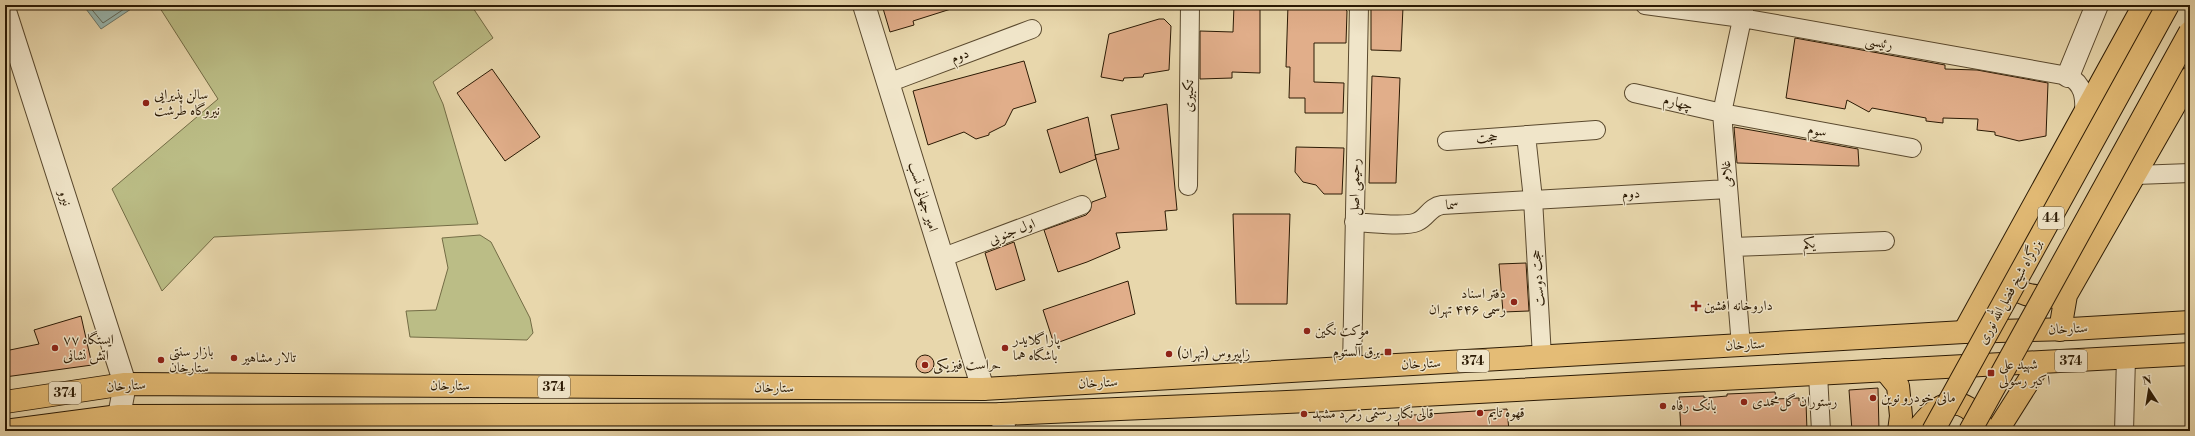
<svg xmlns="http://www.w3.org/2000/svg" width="2195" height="436" font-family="'Libre Bodoni',Amiri,serif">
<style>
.green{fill:#bbbd86;stroke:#736c45}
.water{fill:#99b8b1;stroke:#6d796c}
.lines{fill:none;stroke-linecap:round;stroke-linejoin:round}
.shore{stroke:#62695a;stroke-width:1}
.building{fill:#e1ae8a;stroke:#2b1a04}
.minor-casing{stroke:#5a492e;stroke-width:20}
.tertiary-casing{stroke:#5a492e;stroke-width:24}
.primary-casing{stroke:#2b1a04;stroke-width:24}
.trunk-casing{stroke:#2b1a04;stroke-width:24}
.minor{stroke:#f0e5c9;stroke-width:18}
.tertiary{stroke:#f0e5c9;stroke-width:22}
.primary{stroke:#e4bc76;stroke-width:22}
.trunk{stroke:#e4bc76;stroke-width:22}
.trunk-bridge-casing{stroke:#2b1a04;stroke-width:24;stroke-linecap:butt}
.trunk-bridge{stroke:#e4bc76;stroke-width:22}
.poi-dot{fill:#8f2418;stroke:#f0e5c9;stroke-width:1.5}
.labels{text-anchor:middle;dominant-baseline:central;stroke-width:3;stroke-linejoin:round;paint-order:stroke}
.shield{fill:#f0e5c9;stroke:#66573f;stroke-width:1}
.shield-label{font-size:13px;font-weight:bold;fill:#2b1a04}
.street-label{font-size:14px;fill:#2b1a04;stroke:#f0e5c9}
.poi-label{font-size:14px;fill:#2b1a04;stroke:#f0e5c9;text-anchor:start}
</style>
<rect width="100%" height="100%" fill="#e8d7ac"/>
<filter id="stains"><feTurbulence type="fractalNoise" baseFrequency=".005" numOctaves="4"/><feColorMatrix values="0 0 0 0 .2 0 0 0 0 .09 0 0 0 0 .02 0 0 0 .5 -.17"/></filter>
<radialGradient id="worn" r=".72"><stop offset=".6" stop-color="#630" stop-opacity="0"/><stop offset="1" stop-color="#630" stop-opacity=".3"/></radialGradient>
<!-- green -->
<path class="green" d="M158 5H471L493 38 433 82 443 104 478 224 214 237 162 291 112 189 218 99Z
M480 235 491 242 530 318 533 333 527 340 410 337 406 311 436 310 448 268 442 238Z"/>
<!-- water -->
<path class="water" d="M83 5H137L101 29Z"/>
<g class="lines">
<!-- shore -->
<path class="shore" d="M88 5 103 23 130 5"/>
</g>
<!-- building -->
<path class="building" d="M882 5H953L954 8 913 21 914 25 890 32Z
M1234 5H1260V73L1232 72V78L1200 79V31L1233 32Z
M1288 5H1341L1347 11 1346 43H1314V82L1344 83 1343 113H1305V98H1289L1290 67H1286Z
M1371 6 1403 7 1401 51 1371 50Z
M1159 19H1164L1171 26 1169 70 1144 74 1143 77 1124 78 1123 81 1101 77 1109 34Z
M1795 38 1945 65V69L1977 70 2048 83 2046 136 2019 141 1995 135V132L1977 130 1978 119 1943 118V123L1926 121V118L1872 108 1869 112 1847 100 1845 109 1786 98Z
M1024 61 1036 102 1013 109 1005 125 989 133V135L976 139 964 132 928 145 913 91Z
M492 69 540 137 505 161 457 93Z
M1372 76 1400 78 1396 183H1369Z
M1167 104 1177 210 1165 211 1167 230 1116 233 1120 248 1087 262 1058 272 1044 230 1086 215 1090 211 1092 202 1106 197 1095 155 1119 149 1111 115Z
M1088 117 1096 159 1060 173 1047 130Z
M1734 127 1858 149 1859 166 1737 163Z
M1296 147 1344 148 1342 194H1324L1316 185 1303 182 1295 172Z
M1233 214H1290L1287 304H1236Z
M1014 242 1025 280 996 290 985 253Z
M1526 263 1529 311 1503 312 1499 264Z
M1128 281 1135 314 1054 344 1043 310Z
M81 316 92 365 5 377V351L39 344 34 330Z
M916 364a9 9 0 1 1 18 0a9 9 0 1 1-18 0Z
M1878 388 1879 431H1852L1849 390Z
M1775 392 1776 399 1799 398V401L1806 402 1807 431H1681L1679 397 1704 396V398L1727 396V394Z
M1507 409 1509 431H1399L1398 416Z"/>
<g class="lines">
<defs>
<path id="minor" d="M1645 5 1742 18 2068 76C2084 84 2085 98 2084 114
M888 83 1032 29
M1634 93 1722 113 1912 148
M1526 135 1533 199 1542 357
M1447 141 1596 130
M2136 175 2190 173
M1188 186 1190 5
M1354 222C1369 223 1406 227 1417 222 1428 217 1429 207 1442 205L1728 189
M1733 247 1885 241
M941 258 1082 205
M1741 346 1722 113 1745 5
M1352 368 1359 5
M1818 374 1821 431
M305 416V431
M116 431 119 416
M2124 431 2126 358"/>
<path id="tertiary" d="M864 5 983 389
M5 11 125 384 119 416
M2068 76 2097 5
M1001 414 1005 431"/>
<path id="primary" d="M5 402 125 384 983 389 1964 332 2071 329 2190 322
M5 431 119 416 1001 414 1309 401 2190 354"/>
<path id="trunk" d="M1997 276C2019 295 2032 299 2061 296
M2060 330 2066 295 2190 78
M1964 332 2144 5
M1885 370 1898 386 1901 416 1899 431
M1916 431C1924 422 1931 412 1941 407 1960 396 1979 412 1983 431
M1997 431 2040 363"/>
</defs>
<!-- minor casing -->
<use href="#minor" class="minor-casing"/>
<!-- tertiary casing -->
<use href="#tertiary" class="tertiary-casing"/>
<!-- primary casing -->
<use href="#primary" class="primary-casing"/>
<!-- trunk casing -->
<use href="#trunk" class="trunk-casing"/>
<!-- minor -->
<use href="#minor" class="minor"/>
<!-- tertiary -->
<use href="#tertiary" class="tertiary"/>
<!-- primary -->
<use href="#primary" class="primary"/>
<!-- trunk -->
<use href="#trunk" class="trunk"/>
<defs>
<path id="trunk-bridge" d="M1933 431 2168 5
M1970 431 2190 32"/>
</defs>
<!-- trunk-bridge casing -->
<use href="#trunk-bridge" class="trunk-bridge-casing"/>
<!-- trunk-bridge -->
<use href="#trunk-bridge" class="trunk-bridge"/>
</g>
<!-- markers -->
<g class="poi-dot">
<circle cx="146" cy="103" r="4"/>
<circle cx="1514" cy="302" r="4"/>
<path d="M1694 300h4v4h4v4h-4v4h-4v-4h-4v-4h4z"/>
<circle cx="1307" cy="331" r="4"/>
<circle cx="55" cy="348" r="4"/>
<circle cx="1005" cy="348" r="4"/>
<rect x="1384" y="348" width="8" height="8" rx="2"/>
<circle cx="1169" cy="354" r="4"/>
<circle cx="234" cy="358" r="4"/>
<circle cx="161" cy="360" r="4"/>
<circle cx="925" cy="365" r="4"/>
<rect x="1987" y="369" width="8" height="8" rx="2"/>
<circle cx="1873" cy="398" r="4"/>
<circle cx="1744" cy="402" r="4"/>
<circle cx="1663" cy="406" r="4"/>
<circle cx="1480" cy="413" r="4"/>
<circle cx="1304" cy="414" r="4"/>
</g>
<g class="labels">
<!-- shield labels -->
<g class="shield">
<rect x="2038" y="207" width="26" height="22" rx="3"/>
<rect x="1457" y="350" width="32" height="22" rx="3"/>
<rect x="2055" y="350" width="32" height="22" rx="3"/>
<rect x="538" y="376" width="32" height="22" rx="3"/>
<rect x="49" y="382" width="32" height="22" rx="3"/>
</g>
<g class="shield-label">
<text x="2051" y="218">44</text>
<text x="1473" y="361">374</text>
<text x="2071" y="361">374</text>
<text x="554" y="387">374</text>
<text x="65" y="393">374</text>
</g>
<!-- street labels -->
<g class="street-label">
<text transform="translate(1879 43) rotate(10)">رئیسی</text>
<text transform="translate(960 56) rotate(-21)">دوم</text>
<text transform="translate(1189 96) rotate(-89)">تکبیری</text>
<text transform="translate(1678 103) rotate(13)">چهارم</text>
<text transform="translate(1817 131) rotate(10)">سوم</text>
<text transform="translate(1487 138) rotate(-4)">حجت</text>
<text transform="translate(1727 174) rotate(-95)">غلامی</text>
<text transform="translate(1355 187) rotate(-89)">رحیمی اصل</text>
<text transform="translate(1631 194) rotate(-3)">دوم</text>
<text transform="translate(923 197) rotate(73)">امیر جهانی نسب</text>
<text transform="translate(65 198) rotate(72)">نیرو</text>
<text transform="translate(1452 205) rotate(-4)">سما</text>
<text transform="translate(1012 232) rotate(-21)">اول جنوبی</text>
<text transform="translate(1809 244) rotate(-2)">یکم</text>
<text transform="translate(1538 278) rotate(-94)">حجت دوست</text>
<text transform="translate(2010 292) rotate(-61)">بزرگراه شیخ فضل‌الله نوری</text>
<text transform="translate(2068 329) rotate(-3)">ستارخان</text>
<text transform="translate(1745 345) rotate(-3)">ستارخان</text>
<text transform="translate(1421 364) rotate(-3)">ستارخان</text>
<text transform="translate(1098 383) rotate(-3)">ستارخان</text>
<text transform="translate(126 386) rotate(-4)">ستارخان</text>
<text x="450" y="386">ستارخان</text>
<text x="774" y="388">ستارخان</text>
</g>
<!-- poi labels -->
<g class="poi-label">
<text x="154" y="95">سالن پذیرایی<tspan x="154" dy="16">نیروگاه طرشت</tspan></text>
<text x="1506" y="294" text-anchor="end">دفتر اسناد<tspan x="1506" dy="16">رسمی ۴۴۶ تهران</tspan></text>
<text x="1704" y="306">داروخانه افشین</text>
<text x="1315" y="331">موکت نگین</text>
<text x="63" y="340">ایستگاه ۷۷<tspan x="63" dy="16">اتش نشانی</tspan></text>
<text x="1013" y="340">پاراگلایدر<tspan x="1013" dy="16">باشگاه هما</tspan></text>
<text x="169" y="352">بازار سنتی<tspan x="169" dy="16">ستارخان</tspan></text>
<text x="1380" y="352" text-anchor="end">برق آلستوم</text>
<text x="1177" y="354">زاپیروس (تهران)</text>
<text x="242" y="358">تالار مشاهیر</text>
<text x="933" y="365">حراست فیزیکی</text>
<text x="1999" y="365">شهید علی<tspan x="1999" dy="16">اکبر رسولی</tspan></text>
<text x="1881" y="398">مانی خودرو نوین</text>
<text x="1752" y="402">رستوران گل‌محمدی</text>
<text x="1671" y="406">بانک رفاه</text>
<text x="1488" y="413">قهوه تایم</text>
<text x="1312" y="414">قالی نگار رستمی زمرد مشهد</text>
</g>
</g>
<!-- margin -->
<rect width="2195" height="436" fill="none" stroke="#e8d7ac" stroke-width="20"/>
<rect x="6" y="6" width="2183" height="424" fill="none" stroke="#2b1a04" stroke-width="2"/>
<rect x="10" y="10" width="2175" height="416" fill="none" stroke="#2b1a04"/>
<!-- north arrow -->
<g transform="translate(2149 390) rotate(348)" stroke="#f0e5c9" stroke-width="3" paint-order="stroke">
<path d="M0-3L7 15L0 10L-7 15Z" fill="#2b1a04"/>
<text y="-6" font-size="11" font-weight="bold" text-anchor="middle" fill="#2b1a04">N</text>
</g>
<rect width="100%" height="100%" filter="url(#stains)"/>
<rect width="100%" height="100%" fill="url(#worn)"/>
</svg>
